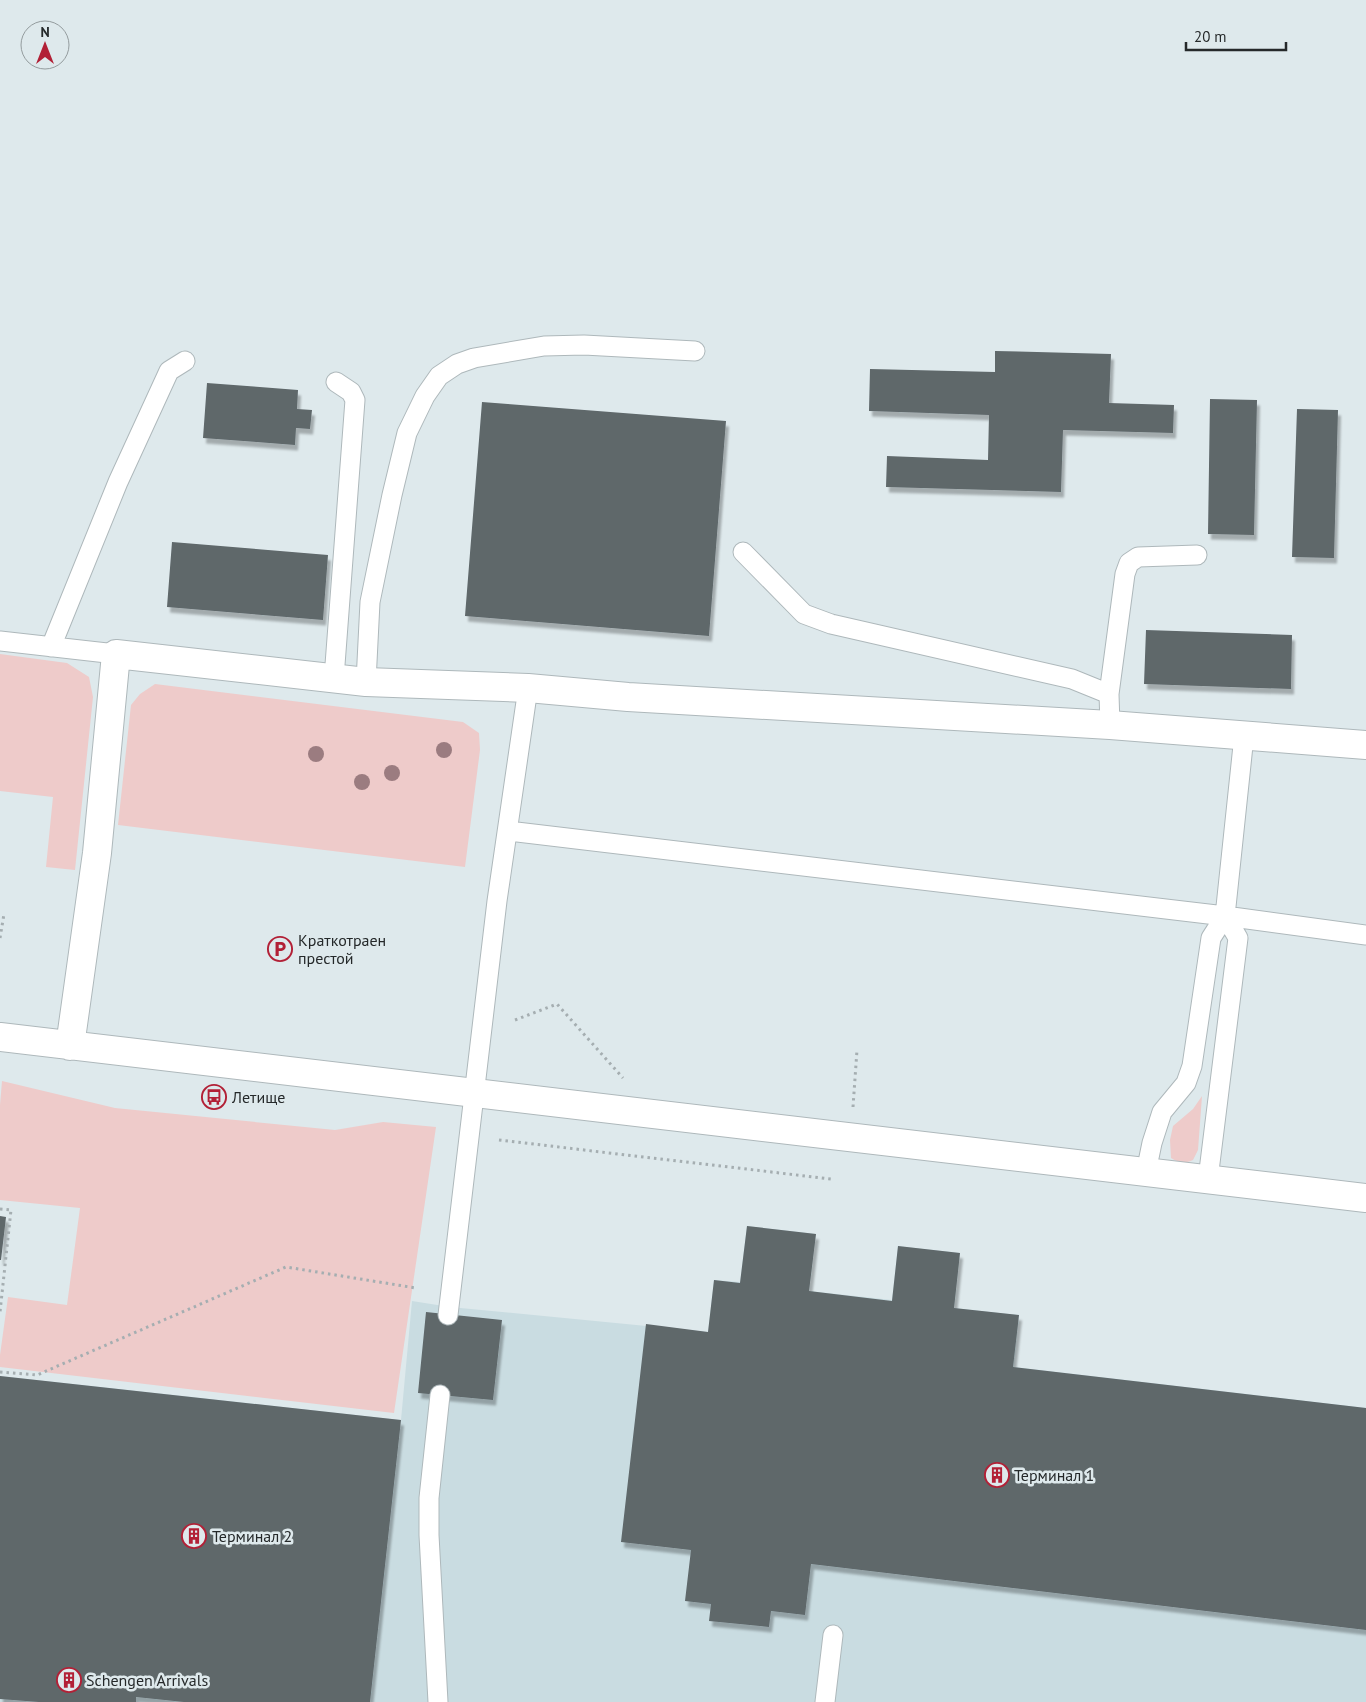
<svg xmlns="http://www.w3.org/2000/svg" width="1366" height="1702" font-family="'PT Sans',sans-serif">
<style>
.built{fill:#c9dce1}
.green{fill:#eecbca}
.building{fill:#5e676a;filter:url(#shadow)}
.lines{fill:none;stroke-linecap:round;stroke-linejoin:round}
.service-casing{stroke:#aeb8bb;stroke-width:21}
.minor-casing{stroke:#aeb8bb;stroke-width:30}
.path{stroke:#a5aeb1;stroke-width:3;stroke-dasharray:2.5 4;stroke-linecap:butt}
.service{stroke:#fff;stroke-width:19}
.minor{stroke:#fff;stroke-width:28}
.tree{fill:#9b7c80}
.labels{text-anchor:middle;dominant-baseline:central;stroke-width:5;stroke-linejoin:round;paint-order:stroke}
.poi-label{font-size:16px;fill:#25292a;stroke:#dee9ec;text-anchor:start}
</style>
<defs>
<filter id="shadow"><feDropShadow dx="3" dy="5.5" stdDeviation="1" flood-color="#0004"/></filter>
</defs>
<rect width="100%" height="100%" fill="#dee9ec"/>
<!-- built -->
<path class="built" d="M747 1226 816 1234 809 1291 892 1300 898 1246 960 1253 954 1308 1019 1315 1014 1367 1366 1408V1702H0V1376L401 1420 412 1301 450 1307 708 1332 714 1280 740 1282Z"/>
<!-- green -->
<path class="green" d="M0 654 67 663 89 677 93 697 75 870 46 867 53 797 0 791Z
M155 684 463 722 479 733 480 750 465 867 118 825 131 705 140 694Z
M2 1081 115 1108 335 1130 383 1122 436 1127 394 1413 0 1367V1355L8 1297 67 1305 80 1208 0 1200V1105Z
M1202 1096 1198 1150 1193 1160C1185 1164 1179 1163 1171 1158L1170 1140 1173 1126 1193 1109Z"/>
<!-- building -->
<path class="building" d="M995 351 1111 354 1109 403 1174 405 1173 433 1063 430 1061 492 886 487 887 456 988 460 989 415 869 411 870 369 995 372Z
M207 383 298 390 297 409 312 410 310 429 296 428 295 445 203 438Z
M1210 399 1257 400 1254 535 1208 534Z
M482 402 726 421 709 636 465 616Z
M1297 409 1338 410 1334 558 1292 557Z
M172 542 328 555 323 620 167 607Z
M1146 630 1292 635 1291 689 1144 684Z
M0 1216 6 1217 1 1260H0Z
M747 1226 816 1234 809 1291 892 1301 898 1246 960 1253 954 1308 1019 1315 1013 1367 1366 1408V1630L811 1564 805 1615 771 1611 769 1627 709 1621 711 1604 685 1601 691 1550 621 1542 646 1324 708 1332 714 1280 740 1283Z
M426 1312 502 1320 493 1400 418 1393Z
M0 1376 401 1420 370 1702H184L136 1697V1702H39L0 1699Z"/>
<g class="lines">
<defs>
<path id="service" d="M743 552 804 614 831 624 1072 679 1109 694 1110 725
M0 641 116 654
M51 647 118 482 169 371 185 361
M334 678 355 400 351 392 336 382
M366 682 370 602 392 495 407 433 425 396 439 376 457 364 474 358 544 346 584 345 695 351
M1109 694 1125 574 1129 563 1138 557 1197 555
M508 831 1225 916 1366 935
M1146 1172 1152 1143 1162 1112 1186 1083 1192 1066 1211 938 1225 916 1244 736
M1208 1179 1238 938 1225 916
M448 1315 497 901 528 688
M438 1702 429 1535V1498L440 1395
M825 1702 833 1635"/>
<path id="minor" d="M0 1037 1366 1198
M70 1046 97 853 116 654 366 682 528 688 628 697 1110 725 1366 745"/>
</defs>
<!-- service casing -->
<use href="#service" class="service-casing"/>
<!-- minor casing -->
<use href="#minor" class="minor-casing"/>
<!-- path -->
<path class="path" d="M0 938 4 914
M515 1020 557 1004 623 1078
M853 1107 857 1050
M499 1140 831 1179
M0 1209 11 1210 0 1312
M0 1372 37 1375 286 1267 416 1288"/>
<!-- service -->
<use href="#service" class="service"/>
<!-- minor -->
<use href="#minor" class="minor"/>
</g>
<!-- trees -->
<g class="tree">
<circle cx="444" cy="750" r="8"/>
<circle cx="316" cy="754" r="8"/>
<circle cx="392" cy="773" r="8"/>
<circle cx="362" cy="782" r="8"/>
</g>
<!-- icons -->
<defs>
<symbol id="parking-ring" viewBox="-11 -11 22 22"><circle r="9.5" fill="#dee9ec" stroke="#b22036" stroke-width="1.5"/><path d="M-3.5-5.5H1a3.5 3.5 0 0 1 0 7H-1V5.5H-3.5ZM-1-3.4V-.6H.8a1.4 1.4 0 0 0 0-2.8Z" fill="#b22036"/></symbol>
<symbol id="bus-ring" viewBox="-11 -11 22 22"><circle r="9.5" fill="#dee9ec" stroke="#b22036" stroke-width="1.5"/><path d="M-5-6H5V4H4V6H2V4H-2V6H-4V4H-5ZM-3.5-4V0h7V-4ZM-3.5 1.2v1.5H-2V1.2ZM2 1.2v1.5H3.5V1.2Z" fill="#b22036"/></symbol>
<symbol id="building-ring" viewBox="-11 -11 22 22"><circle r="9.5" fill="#dee9ec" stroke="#b22036" stroke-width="1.5"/><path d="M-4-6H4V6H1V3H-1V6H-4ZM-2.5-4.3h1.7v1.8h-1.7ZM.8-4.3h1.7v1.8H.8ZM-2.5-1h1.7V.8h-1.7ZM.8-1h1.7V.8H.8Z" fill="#b22036"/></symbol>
</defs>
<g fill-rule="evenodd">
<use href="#parking-ring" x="266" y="935" width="28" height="28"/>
<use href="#bus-ring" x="200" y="1083" width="28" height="28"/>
<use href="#building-ring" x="983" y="1461" width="28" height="28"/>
<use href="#building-ring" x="180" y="1522" width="28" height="28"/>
<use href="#building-ring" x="55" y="1666" width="28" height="28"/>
</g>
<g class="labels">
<!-- poi labels -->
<g class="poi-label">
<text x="298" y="940">Краткотраен<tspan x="298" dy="18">престой</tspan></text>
<text x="232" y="1097">Летище</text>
<text x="1014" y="1475">Терминал 1</text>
<text x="212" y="1536">Терминал 2</text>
<text x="86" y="1680">Schengen Arrivals</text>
</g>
</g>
<!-- north arrow -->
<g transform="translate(45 45)"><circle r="24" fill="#dee9ec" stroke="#949c9e"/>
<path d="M0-4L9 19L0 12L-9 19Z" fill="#b22036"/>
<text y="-8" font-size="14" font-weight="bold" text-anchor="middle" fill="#25292a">N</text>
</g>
<!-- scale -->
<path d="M1186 42v8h100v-8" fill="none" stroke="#25292a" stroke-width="2.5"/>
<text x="1194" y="42" font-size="15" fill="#25292a" stroke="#dee9ec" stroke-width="4" paint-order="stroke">20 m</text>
</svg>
